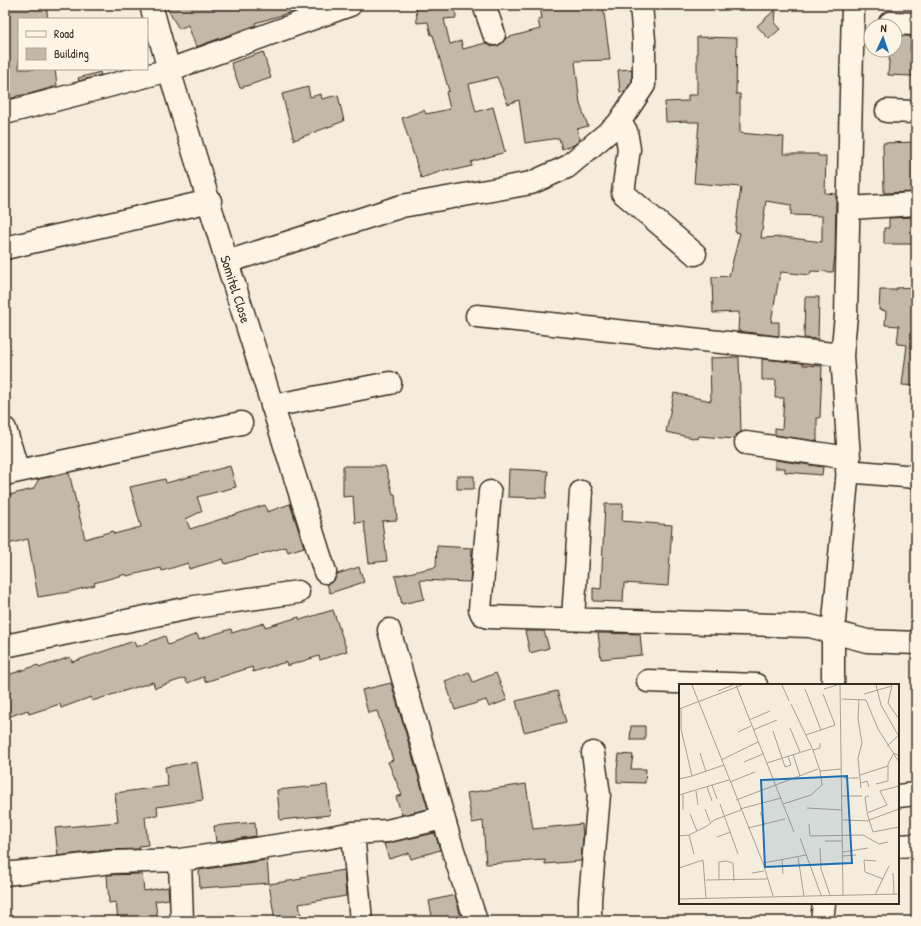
<svg xmlns="http://www.w3.org/2000/svg" width="921" height="926" font-family="'Patrick Hand',sans-serif">
<style>
.building{fill:#c3b9aa;stroke:#3b2a1e;fill-rule:evenodd}
.lines{fill:none;stroke-linecap:round;stroke-linejoin:round}
.minor-casing{stroke:#3b2a1e;stroke-width:25}
.minor{stroke:#fcf5e5;stroke-width:22}
.labels{text-anchor:middle;dominant-baseline:central;stroke-width:3.5;stroke-linejoin:round;paint-order:stroke}
.street-label{font-size:14px;fill:#3b2a1e;stroke:#fcf5e5}
.inset-road{fill:none;stroke:#aa9f91;stroke-width:1}
.view{fill:#1f6fb2;fill-opacity:0.15;stroke:#1f6fb2;stroke-width:2}
.inset-edge{fill:none;stroke:#3b2a1e;stroke-width:2}
</style>
<rect width="100%" height="100%" fill="#f4eddd"/>
<filter id="ink" filterUnits="userSpaceOnUse"><feTurbulence type="fractalNoise" baseFrequency=".025" numOctaves="2"/><feDisplacementMap in="SourceGraphic" scale="8" xChannelSelector="R" yChannelSelector="G"/><feConvolveMatrix kernelMatrix="1 2 1 2 8 2 1 2 1" color-interpolation-filters="sRGB"/></filter>
<g filter="url(#ink)">
<!-- building -->
<path class="building" d="M5 5H46L48 19H19V69H55L57 86 29 94 16 96V97L5 100Z
M165 5H304L305 8 255 23 256 25 196 47 188 25 179 29Z
M416 5H455L456 18 444 19 450 44 461 41 463 49 486 43 491 46H498L503 42 506 38 540 29 538 20 542 19 540 5H603L610 60 575 61 580 104 588 126 577 129 580 140 574 145 562 149 559 138 525 143 519 100 508 104 497 77 469 84 476 112 493 107 505 152 471 162 472 166 450 171 449 169 421 178 402 118 424 110 426 114 450 109 446 92 449 91 433 35H431L428 22 417 23Z
M776 9 775 24 780 29 769 39 757 26Z
M895 36H911L910 51H913L912 76 888 75 890 50H895Z
M697 37 737 38 736 94H740V133L784 137 783 154H818V156H826L825 193 836 194 835 255 833 272 811 271 810 275 781 272 780 278H779L771 322H779V336L738 331 739 312 713 313 712 277 729 276 740 233 735 232 741 187 694 183 699 122H688V121L666 122 665 102 688 101V95H697ZM766 201 791 205V215L822 216V242L784 237 761 238Z
M263 52 271 78 240 88 231 63Z
M632 69V81L625 92H620L618 70Z
M100 72 101 75 79 81 78 78Z
M308 87 310 97 321 94 322 99 338 95 344 121 294 140 282 94Z
M916 142V192L884 193 883 143Z
M914 217V244H884V228H889V218L916 217Z
M916 287V386L902 385 907 345 897 344 899 326 885 325 886 311 879 310 880 290H896V288Z
M805 297H819L818 339 804 338Z
M739 357 741 432 736 435 735 439 699 436 698 439 666 432 674 393 711 401 710 358Z
M762 359 803 363V365L822 366 820 418H817V441L775 435V428L782 429 784 398H775L776 380H762Z
M775 460 823 467 822 475 785 472V468H775Z
M230 466 236 487 197 497 202 511 186 519 190 529 265 505 267 512 290 504 304 547 288 552 286 547 225 564 223 559 189 569 188 563 162 571 161 568 127 576 126 574 94 583 95 585 69 592 38 597 28 539 8 544 5 532V496L33 489 39 479 69 473 85 539 113 531 114 534 141 527 130 487 165 479 166 483Z
M343 466H385L393 494H395L397 520 382 521 387 561 369 563 364 522 355 523 353 496 343 497Z
M509 469 548 471 546 498 508 497Z
M457 476H474V489H457Z
M605 504H623L622 521 672 525 668 586 624 583 623 602 593 601V588L601 589Z
M437 546 472 548 470 582 420 580 424 599 402 604 395 576 436 567Z
M359 567 364 582 330 593 327 584 334 581 337 574Z
M333 610 347 651 320 660 319 656 287 666 286 662 253 672 252 667 205 682 204 677 187 683 185 678 155 688 153 682 92 701 91 697 61 708 60 704 29 714 28 710 5 718V676L38 665 39 668 70 657 72 662 134 641 136 647 165 636 168 645 197 634 199 639 231 629 232 633 264 623 265 627 299 617 300 620Z
M525 631H544L549 648 530 653Z
M598 633 640 634 642 655 601 659Z
M469 672 473 682 496 673 507 700 489 707 486 700 455 710 445 681Z
M391 683 428 809 402 815 396 797 402 795 388 762 393 760 377 711 368 713 362 690Z
M557 691 566 722 524 732 516 701Z
M631 726H645V740H630Z
M619 754 633 755 631 769H646L645 783 617 782V769Z
M197 762 203 800 157 807 158 816 145 817 148 845 139 846 140 849 104 850 58 856 55 828 118 822 115 793 168 786 165 767Z
M526 784 533 829 582 824 583 838 581 861 545 864V860L486 864 483 821 472 823 467 793Z
M327 785 330 815 280 820 277 790Z
M255 822 256 836 216 842 214 826Z
M435 833 440 850 411 859 409 853 389 859 384 844Z
M267 860 269 883 200 888 199 870Z
M344 870 346 896 299 904 302 921H275L269 884 302 879 301 877Z
M142 874 144 891 168 887 169 899 155 901 158 921H118L116 902 109 903 107 875Z
M455 895 462 921H433L429 901Z"/>
<g class="lines">
<defs>
<path id="minor" d="M151 5 169 70 227 262 325 572
M484 5 494 34
M890 23 916 24
M887 111 916 112
M5 113 169 70 350 5
M618 124 626 131 629 149 623 193 695 254
M849 208 916 204
M5 248 210 201
M227 262 402 206 531 183 567 167 618 124 644 85V40L641 5
M477 316 842 355
M272 406 390 383
M5 429 18 471
M746 443 849 458
M847 471 916 477
M5 474 241 423
M490 492 480 609 482 614 488 617 810 626 867 641 916 643
M573 619 581 492
M389 630 451 844 476 921
M5 646 194 607 298 592
M648 681 756 685
M833 685V632L849 458 842 355 846 316 853 5
M898 796 916 794
M353 833 361 921
M898 846 916 845
M180 860 182 921
M5 874 113 862 180 860 315 840 353 833 387 831 443 818
M590 921V900L599 794 593 753
M822 921 824 903"/>
</defs>
<!-- minor casing -->
<use href="#minor" class="minor-casing"/>
<!-- minor -->
<use href="#minor" class="minor"/>
</g>
</g>
<g class="labels">
<!-- street labels -->
<g class="street-label">
<text transform="translate(236 289) rotate(72)">Somitel Close</text>
</g>
</g>
<!-- overview -->
<g transform="translate(679 684)">
<rect width="220" height="220" fill="#f4eddd"/>
<path class="inset-road" d="M13 1 84 179 94 212M57 1 115 148M103 1 110 17M161 1 164 211M197 1 202 21 219 51M213 1 209 19 220 35M126 5 142 46M145 5 158 1M39 7 54 1M185 10 213 2M163 15 187 16 199 45 220 78M180 15 179 35 183 59 179 74 182 104M0 25 63 1M2 25V45L13 92 45 81M70 36 91 27M111 44 121 68M74 46 98 36M94 47 106 83 112 81 109 72M59 48 72 42M127 51 156 41 144 10M208 62 220 51M134 66 141 64V59M21 69 27 88M114 70 121 92M42 76 79 58M65 78 84 70M88 79 132 65M141 87 162 85M181 91 209 82M165 94H180M0 95 13 92M51 98 76 88M182 99 188 97 190 103M197 100 209 97V80L215 69 220 72M33 101 38 115M220 102 201 107 208 121 188 129 194 148 220 143M28 103 33 117M17 107 19 121M4 110V126M0 111 50 96M162 112H183M57 116 139 85M41 120 59 170M104 120 132 111 143 101 141 87 134 66 112 20M128 124 163 126M26 125 31 138M61 125 102 114M81 128 86 141M188 128 186 113 190 112M11 130 18 147M164 136 191 137M190 136 220 125M130 140 131 152 184 151 200 160 209 158M69 144 106 135M10 151 15 170M0 152 10 151 28 142 35 136 62 126M38 153 52 148M121 154 142 211M146 157H163M141 164 142 185 151 211M164 168 189 164M164 172 177 171M119 173 125 212M103 176 104 190M197 177 185 176 186 188 204 195M84 179 127 171M0 184 24 176 27 214M73 189 85 187M214 189 215 210M27 196 88 195M40 196V178L47 177 54 179 55 197M196 211 210 182M0 215 220 210"/>
<path class="view" d="M168 92 173 179 86 183 82 96Z"/>
<rect width="220" height="220" class="inset-edge"/>
</g>
<!-- margin -->
<rect width="921" height="926" fill="none" stroke="#fcf5e5" stroke-width="20"/>
<rect x="10" y="10" width="901" height="906" fill="none" stroke="#3b2a1e" stroke-width="1.5" filter="url(#ink)"/>
<!-- legend -->
<rect x="18" y="18" width="130" height="52" fill="#fcf5e5" stroke="#afa495"/>
<rect x="26" y="31" width="20" height="6" fill="#fcf5e5" stroke="#afa495"/>
<text x="54" y="38" font-size="12" fill="#3b2a1e">Road</text>
<rect x="26" y="48" width="20" height="12" fill="#c3b9aa" stroke="#afa495"/>
<text x="54" y="58" font-size="12" fill="#3b2a1e">Building</text>
<!-- north arrow -->
<g transform="translate(883 38) rotate(3)"><circle r="19" fill="#fcf5e5" stroke="#afa495"/>
<path d="M0-3L7 15L0 10L-7 15Z" fill="#1f6fb2"/>
<text y="-6" font-size="11" font-weight="bold" text-anchor="middle" fill="#3b2a1e">N</text>
</g>
</svg>
